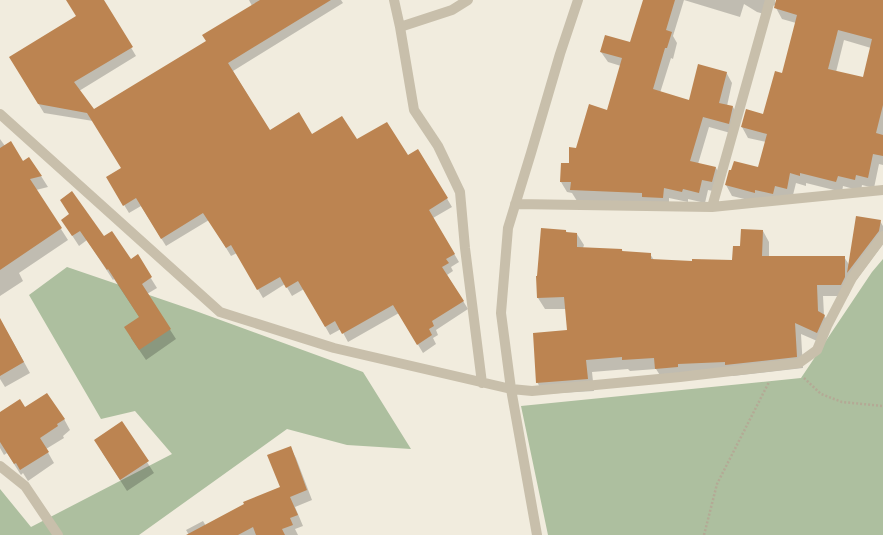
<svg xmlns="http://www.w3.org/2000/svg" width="883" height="535" font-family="Jost,sans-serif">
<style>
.green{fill:#adbf9f}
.shadow{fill:#0003;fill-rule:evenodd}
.building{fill:#bc8451;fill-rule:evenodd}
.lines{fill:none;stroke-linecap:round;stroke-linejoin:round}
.path{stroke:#b4a995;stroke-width:2.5;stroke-dasharray:2 2;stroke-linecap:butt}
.minor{stroke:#c8bfab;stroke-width:10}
</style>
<rect width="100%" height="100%" fill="#f1ecde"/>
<!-- green -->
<path class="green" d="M883 259V535H548L521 406 801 378 872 272Z
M67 267 193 310 363 372 411 449 347 445 287 429 139 535H0V489L31 527 172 454 135 411 101 419 29 295Z"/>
<!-- shadow -->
<path class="shadow" d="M67 0H103L136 56 79 91 94 110 207 42 252 6 249 0H341L343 3 233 71 270 132 357 141 408 156 418 150 452 207 433 218 459 262 451 267 453 271 447 275 468 309 436 330 438 335 433 338 436 344 423 353 399 313 348 342 341 329 330 335 304 289 292 296 285 284 263 298 237 253 231 256 209 220 166 246 141 206 129 213 112 185 122 168 93 121 44 113 15 65 77 16Z
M644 0H774L777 6 776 0H883V165L879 164 874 188 862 185 861 191 843 186 842 192 806 183V186L796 183 792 199 761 203 732 196 726 185 759 168 766 142 748 138 742 127 764 115 783 74 796 23 782 19 776 8V5L771 6 768 15 757 12 744 4 740 17 684 0 673 36 677 43 673 59 671 58 660 93 690 101 726 72 732 83 727 106 733 107 739 118 734 134 709 127 698 164 716 168 722 179 718 192 708 190 705 203 688 199V202L669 198V209L577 201 572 193 567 192 561 182 577 149 608 111 621 66 608 62 601 52 631 43ZM844 40 871 48 864 79 836 72Z
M0 139 5 146 23 162 29 158 41 176 48 187 36 190 68 240 19 273 23 281 0 296Z
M62 220 104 238 131 260 137 256 157 288 147 294 176 339 146 360 131 338 140 318 114 279 113 280 87 240 79 246Z
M880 221 883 226V244L854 283 848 296H823L824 315 831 327 824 344 801 334 803 368 733 376 731 374 663 380 656 369 630 371 628 369 592 372 594 391 544 394 537 382 568 331 566 309H545L538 298 566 231 567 233 577 234 584 245 583 248 622 250 623 252 650 254 654 260 693 262 733 261 741 248 763 231 769 242V257H844L850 266Z
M0 320 13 342 30 373 5 387 0 379Z
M25 409 64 419 70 430 63 436 64 438 46 449 54 463 28 481 23 473 21 475 7 453 4 455 0 448V413Z
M122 423 154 473 127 491 102 452Z
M290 447 296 458 312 500 295 507 303 526 295 529 298 535H189L186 530 203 521 206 526 281 488Z"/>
<!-- building -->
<path class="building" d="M66 0H104L133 47 74 82 94 109 206 41 202 35 260 0H331L228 63 270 130 299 112 312 134 342 116 357 139 387 122 408 155 418 149 448 198 429 210 455 254 446 259 449 263 442 267 464 301 432 321 434 326 429 329 432 335 417 345 393 305 342 334 335 321 325 327 298 281 286 288 280 277 257 290 231 245 226 248 203 213 161 239 136 198 123 206 106 177 121 168 87 113 38 104 9 57 76 16Z
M643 0H675L666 30 672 32 667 48H665L653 89 689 100 698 64 727 72 719 103 733 106 729 124 703 117 690 161 716 167 712 182 702 180 699 193 683 189 682 192 664 188 663 198 642 197V193L570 190 571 182H560L561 163H569V147L576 148 589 104 607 110 622 58 600 52 605 35 630 42Z
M776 0H883V105L876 133 883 135V156L873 154 868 178 856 175 855 180 838 176 836 182 800 173V176L790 173 787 189 775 186 773 194 755 190V193L725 185 729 170H731L734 161 758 167 767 134 741 127 746 109 763 114 775 71 782 73 797 15 774 8ZM838 30 872 39 863 77 828 69Z
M11 141 23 161 29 157 42 176 30 179 62 228 0 270V148Z
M72 191 104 236 112 231 131 259 138 254 152 277 142 284 171 329 139 350 124 327 139 317 108 269 107 270 80 231 72 236 61 220 69 214 60 200Z
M856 216 881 220 879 231 847 273Z
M541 228 566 230V232L577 233V247L622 249V251L651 253V259L692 261V259L732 260 733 246H740L741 229 763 230 762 256H845V277L841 285H817L818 311 825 315 817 333 795 323 797 357 725 365V362L678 364V367L655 369 654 358 622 360V357L586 360 588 379 536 383 533 333 567 330 564 297 537 298 536 276H537Z
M0 318 24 362 0 376Z
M47 393 65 419 57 424 58 426 40 438 49 452 20 470 16 463 14 464 0 442V412L20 399 25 407Z
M122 421 149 461 120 480 94 440Z
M291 446 307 490 290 497 298 515 290 518 293 525 282 529 285 535H256L253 527 238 535H186L244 504 243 502 280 487 267 455Z"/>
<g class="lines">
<!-- path -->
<path class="path" d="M804 378 821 394 842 402 883 406
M704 535 717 484 769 382"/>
<!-- minor -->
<path class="minor" d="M394 0 400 27 414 110 438 146 460 192 465 248 482 383
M400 27 452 10 468 0
M0 114 220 312 334 348 511 389 532 391 680 377 799 363 817 350 827 326 852 278 883 236
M515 204 712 207 883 190
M712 207 770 0
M0 466 25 486 58 535
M537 535 511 389 501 313 508 228 531 153 560 54 578 0"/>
</g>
</svg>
